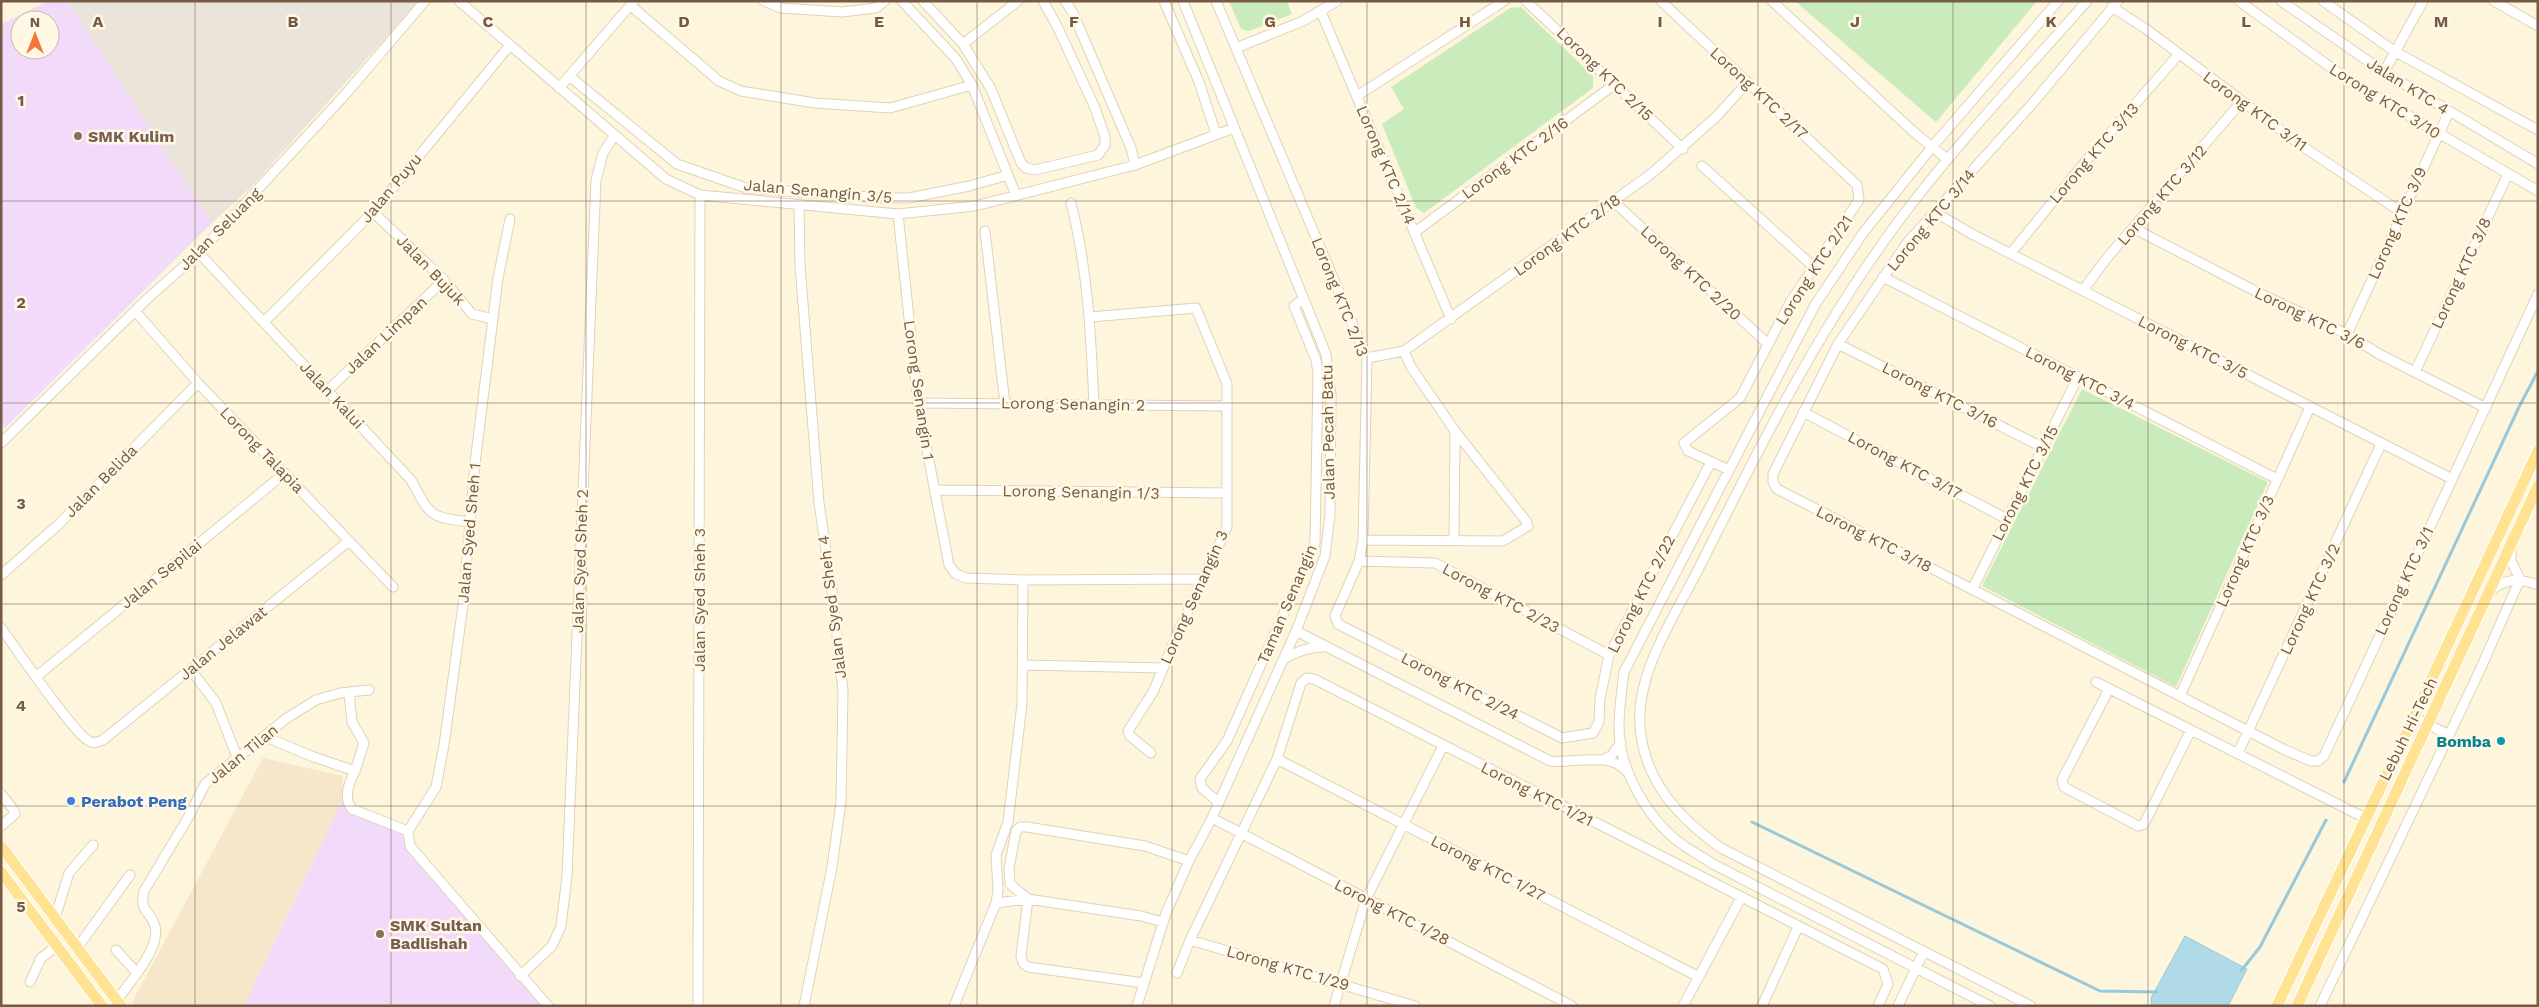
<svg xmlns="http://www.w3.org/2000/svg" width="2539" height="1007" font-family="'Work Sans',sans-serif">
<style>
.residential{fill:#f6e7cb}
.industrial{fill:#ebe4da}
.education{fill:#f2dbfa;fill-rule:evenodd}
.green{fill:#caecbc}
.water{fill:#b1dae8;stroke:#97c9da}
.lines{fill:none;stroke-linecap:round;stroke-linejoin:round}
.stream{stroke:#97c9da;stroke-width:3}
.minor-casing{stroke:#e2d1b9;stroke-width:11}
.major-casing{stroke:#fff;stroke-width:13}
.minor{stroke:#fff;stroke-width:9}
.major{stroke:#ffe393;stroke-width:11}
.grid{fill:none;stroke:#755b45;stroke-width:1;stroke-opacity:0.55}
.education-dot{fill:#8d6e63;stroke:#fff8e5;stroke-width:2}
.culture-dot{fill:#0f9aa8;stroke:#fff8e5;stroke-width:2}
.shop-dot{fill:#3f7fe0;stroke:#fff8e5;stroke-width:2}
.labels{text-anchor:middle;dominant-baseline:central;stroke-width:5;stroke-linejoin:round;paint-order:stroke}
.street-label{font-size:16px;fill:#755b45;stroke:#fff8e5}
.education-label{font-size:16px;font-weight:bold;fill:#785e54;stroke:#fff8e5;text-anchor:start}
.culture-label{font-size:16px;font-weight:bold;fill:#0d838f;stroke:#fff8e5;text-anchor:end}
.shop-label{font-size:16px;font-weight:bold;fill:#366cbe;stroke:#fff8e5;text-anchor:start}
.grid-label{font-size:16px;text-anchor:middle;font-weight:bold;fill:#755b45;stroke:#fff8e5;stroke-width:5;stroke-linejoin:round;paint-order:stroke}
</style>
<rect width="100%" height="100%" fill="#fef5dd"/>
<!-- residential -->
<path class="residential" d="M263 758 343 776 342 801 244 1006H135L132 1002Z"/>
<!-- industrial -->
<path class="industrial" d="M67 1H419L251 187 212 223Z"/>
<!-- education -->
<path class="education" d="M48 1H67L212 223 5 428 1 427V24ZM20 20H50V50H20Z
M342 801 402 830 406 847 417 863 546 1006H244Z"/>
<!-- green -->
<path class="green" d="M1229 1H1287L1292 14 1249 31 1241 29Z
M1795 1H2037L1936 122Z
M1521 7 1593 76V88L1424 213 1416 208 1382 124 1404 109 1391 87 1510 8Z
M2082 389 2268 482 2176 687 1982 586Z"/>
<!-- water -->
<path class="water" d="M2185 936 2247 969 2228 1006H2152L2151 998Z"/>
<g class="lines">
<!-- stream -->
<path class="stream" d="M2344 782 2519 407 2538 371
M1752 822 2100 991 2157 992
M2241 971 2260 947 2326 820"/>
<defs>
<path id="minor" d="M459 1 666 179 700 195 898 214 975 206 1135 165 1234 128
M764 1 781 8 842 12 876 8 885 1
M902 1 956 59 972 85 1016 195
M923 1 963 44 991 89 1021 163 1026 168 1035 170 1098 155 1105 145V137L1095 108 1057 26 1043 1
M1065 1 1073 13 1131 148 1135 165
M1164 1 1199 82 1216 134
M1216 1 1367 358 1363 540 1359 561 1335 616 1338 624 1562 738 1593 733 1599 722 1600 699 1609 655 1711 462
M1526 1 1683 149
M1661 1 1857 185 1859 200 1791 301 1740 398 1684 443 1688 451 1729 470
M1772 1 1915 133 1947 159
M2118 1 2032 104 1907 243 1838 344 1773 474V482L1777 489 2285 750 2311 761H2318L2324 756 2538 294
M2239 1 2351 82 2538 191
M2281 1 2384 72 2538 164
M2323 1 2394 51 2538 130
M2494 1 2538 26
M630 5 719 81 741 91 815 103 890 108 972 85
M2112 7 2146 29 2305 148 2401 212
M1321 12 1451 319
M963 44 1018 1
M1236 48 1303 21 1337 1
M2384 72 2423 1
M569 76 677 164 746 188 882 198H909L969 186 1008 175
M559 88 634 1
M1357 96 1504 1
M1702 166 1815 268
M1614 202 1768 344
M1071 203C1088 270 1091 336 1094 405
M799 205 800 266 819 503 833 598 843 691 841 802 832 867 804 1006
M373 212 444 280 472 314 493 319
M1935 212 1970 233 2452 479
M898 214 918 403 949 565 956 574 966 578 1023 580 1203 579
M510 219 498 278 475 463 463 605 444 745 436 787 408 831 410 846 548 1006
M2133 228 2263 295 2347 334 2379 354 2486 408
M985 231 1005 404
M1415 232 1615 84
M199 253 411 480C431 516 428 517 470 522
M2011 253 2090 156 2179 54
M1883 277 2277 479
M2083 290 2107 258 2242 101
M135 311 198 383 393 587
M1090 317 1196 308 1227 384V527L1181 626 1153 692 1128 731 1130 736 1151 753
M264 322 373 212 510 45
M2347 334 2449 112
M1838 344 2042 447
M1367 358 1404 351 1651 174 1716 117 1748 82
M2415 372 2508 174
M328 390 444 280
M918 403 1227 406
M1803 412 2007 519
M1 443 147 299 199 253 343 97 425 1
M935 490 1227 493
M1363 540 1503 541 1528 526 1526 521 1455 431 1411 367 1404 351
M1454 541 1455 431
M2511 547V561L2520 579
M1359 561 1435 563 1609 655
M1 575 59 524 198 383
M1972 590 2078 377
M2490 591C2507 578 2518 578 2538 585
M1 628C16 648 73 733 89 741 94 744 98 742 103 740L349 541
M1296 631 1550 761C1573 764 1610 751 1626 771
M1284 659C1297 651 1308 647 1323 647
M1023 665 1163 668
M191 670 216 703 237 757
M37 676 285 473
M2096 682 2365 818
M2109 689 2062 780 2064 787 2138 826 2144 824 2191 730
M349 692 352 722 364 743 355 771
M2180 696 2310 407
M2414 717 2447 734
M266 737 311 756 355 771C349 783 343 797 352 809L408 831
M2238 753 2381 444
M1277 759 1699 977
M1603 760 1612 755 1621 742
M1 794 13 809 15 814 1 826
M1219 803 1202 788 1200 779 1227 741 1315 543 1318 373 1316 360 1294 306 1302 300
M1212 818 1572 1006
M996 903 1028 899 1141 916 1163 922
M55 918 69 873 93 845
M1190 940 1415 1006
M77 948 130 875
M116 950 137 973
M1177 973 1190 940 1277 759 1301 683 1307 678 1314 679 1883 969 1888 984 1878 1006
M520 976 552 946 561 926 567 876 596 180 603 153 615 135
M30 982 41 958 57 946
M1144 983 1028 967 1023 963 1021 956 1028 899 1010 884 1009 868 1016 831 1020 827H1027L1145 846 1189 861
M117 1000C129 983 161 948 155 926 150 910 139 912 144 891L189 816 205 784 287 718 316 700 340 693 369 690
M698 1006 700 195
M954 1006 996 903 998 890 996 855 1008 822 1022 704 1023 580
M1137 1006 1166 913 1189 861 1212 818 1296 631 1325 556 1330 515 1331 395 1326 354 1183 1
M1334 1006 1366 899 1443 746
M1683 1006 1741 898
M1762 1006 1798 927
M1898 1006 1924 951
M1990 1006 1713 864C1700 855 1685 848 1674 838 1651 819 1631 786 1623 757 1615 730 1621 699 1624 672L1815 305 1863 233 1932 147 2058 1
M2031 1006 1721 848C1678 817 1644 781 1640 726 1636 671 1676 614 1700 566 1759 448 1819 328 1898 222 1956 144 2023 74 2087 1
M2320 1006 2480 670 2520 579"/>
<path id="major" d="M1 846 121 1006
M1 872 102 1006
M2277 1006 2414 717 2538 451
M2297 1006 2538 486"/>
</defs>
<!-- minor casing -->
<use href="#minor" class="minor-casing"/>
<!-- major casing -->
<use href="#major" class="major-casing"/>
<!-- minor -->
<use href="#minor" class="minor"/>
<!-- major -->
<use href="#major" class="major"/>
</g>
<!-- grid -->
<path class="grid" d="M195 1V1006M391 1V1006M586 1V1006M781 1V1006M977 1V1006M1172 1V1006M1367 1V1006M1562 1V1006M1758 1V1006M1953 1V1006M2148 1V1006M2344 1V1006M1 201H2538M1 403H2538M1 604H2538M1 806H2538"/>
<!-- markers -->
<g class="education-dot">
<circle cx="78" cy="136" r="5"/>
<circle cx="380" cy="934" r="5"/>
</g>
<circle class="culture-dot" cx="2501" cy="741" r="5"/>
<circle class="shop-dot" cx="71" cy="801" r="5"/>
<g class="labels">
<!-- street labels -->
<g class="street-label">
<text transform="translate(1605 74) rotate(44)">Lorong KTC 2/15</text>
<text transform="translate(2408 86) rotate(32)">Jalan KTC 4</text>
<text transform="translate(1759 93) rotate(43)">Lorong KTC 2/17</text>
<text transform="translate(2385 101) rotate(32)">Lorong KTC 3/10</text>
<text transform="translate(2255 111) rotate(36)">Lorong KTC 3/11</text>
<text transform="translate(2094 153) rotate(-49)">Lorong KTC 3/13</text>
<text transform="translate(1515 158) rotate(-36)">Lorong KTC 2/16</text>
<text transform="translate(1386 165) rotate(67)">Lorong KTC 2/14</text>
<text transform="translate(391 188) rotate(-50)">Jalan Puyu</text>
<text transform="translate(818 191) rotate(5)">Jalan Senangin 3/5</text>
<text transform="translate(2162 195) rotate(-49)">Lorong KTC 3/12</text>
<text transform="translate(1931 220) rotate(-50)">Lorong KTC 3/14</text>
<text transform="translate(2397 223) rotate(-66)">Lorong KTC 3/9</text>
<text transform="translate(220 229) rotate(-45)">Jalan Seluang</text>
<text transform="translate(1567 235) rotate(-36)">Lorong KTC 2/18</text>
<text transform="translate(431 270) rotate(46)">Jalan Bujuk</text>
<text transform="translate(1814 270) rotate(-57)">Lorong KTC 2/21</text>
<text transform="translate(1691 273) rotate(43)">Lorong KTC 2/20</text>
<text transform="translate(2461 273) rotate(-65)">Lorong KTC 3/8</text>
<text transform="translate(1340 297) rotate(68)">Lorong KTC 2/13</text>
<text transform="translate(2310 318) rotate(26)">Lorong KTC 3/6</text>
<text transform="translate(386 335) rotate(-43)">Jalan Limpan</text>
<text transform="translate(2193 347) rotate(27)">Lorong KTC 3/5</text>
<text transform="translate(2080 378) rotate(27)">Lorong KTC 3/4</text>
<text transform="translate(919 390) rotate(82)">Lorong Senangin 1</text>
<text transform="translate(332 395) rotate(47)">Jalan Kalui</text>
<text transform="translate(1940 395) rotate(27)">Lorong KTC 3/16</text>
<text transform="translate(1073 404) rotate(1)">Lorong Senangin 2</text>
<text transform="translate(1328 432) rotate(-91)">Jalan Pecah Batu</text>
<text transform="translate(262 450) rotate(46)">Lorong Talapia</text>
<text transform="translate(1905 465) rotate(28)">Lorong KTC 3/17</text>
<text transform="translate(101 481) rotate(-45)">Jalan Belida</text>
<text transform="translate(2025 483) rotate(-63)">Lorong KTC 3/15</text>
<text transform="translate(1081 492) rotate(1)">Lorong Senangin 1/3</text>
<text transform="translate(469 533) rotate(-85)">Jalan Syed Sheh 1</text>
<text transform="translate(1874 539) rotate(27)">Lorong KTC 3/18</text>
<text transform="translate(2245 551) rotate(-66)">Lorong KTC 3/3</text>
<text transform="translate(580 561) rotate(-88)">Jalan Syed Sheh 2</text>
<text transform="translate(161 574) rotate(-39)">Jalan Sepilai</text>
<text transform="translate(2404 581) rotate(-65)">Lorong KTC 3/1</text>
<text transform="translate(1641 594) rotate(-63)">Lorong KTC 2/22</text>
<text transform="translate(1194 597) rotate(-66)">Lorong Senangin 3</text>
<text transform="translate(1501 598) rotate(28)">Lorong KTC 2/23</text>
<text transform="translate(2310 599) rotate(-65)">Lorong KTC 3/2</text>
<text transform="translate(699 600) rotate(-90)">Jalan Syed Sheh 3</text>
<text transform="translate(1287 604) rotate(-67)">Taman Senangin</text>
<text transform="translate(832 607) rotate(-97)">Jalan Syed Sheh 4</text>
<text transform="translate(223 643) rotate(-39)">Jalan Jelawat</text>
<text transform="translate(1460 686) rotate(27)">Lorong KTC 2/24</text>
<text transform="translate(2408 729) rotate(-64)">Lebuh Hi-Tech</text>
<text transform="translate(243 754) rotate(-39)">Jalan Tilan</text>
<text transform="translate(1537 794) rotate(27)">Lorong KTC 1/21</text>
<text transform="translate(1488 868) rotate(27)">Lorong KTC 1/27</text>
<text transform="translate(1392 912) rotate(27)">Lorong KTC 1/28</text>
<text transform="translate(1288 968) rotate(16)">Lorong KTC 1/29</text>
</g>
<!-- education labels -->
<g class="education-label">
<text x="88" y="136">SMK Kulim</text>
<text x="390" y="925">SMK Sultan<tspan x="390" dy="18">Badlishah</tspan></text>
</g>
<!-- culture labels -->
<g class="culture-label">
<text x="2491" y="741">Bomba</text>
</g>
<!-- shop labels -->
<g class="shop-label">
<text x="81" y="801">Perabot Peng</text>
</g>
</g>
<g class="grid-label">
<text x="98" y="27">A</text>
<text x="293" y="27">B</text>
<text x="488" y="27">C</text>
<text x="684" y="27">D</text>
<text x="879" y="27">E</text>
<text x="1074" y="27">F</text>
<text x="1270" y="27">G</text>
<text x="1465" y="27">H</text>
<text x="1660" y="27">I</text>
<text x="1855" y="27">J</text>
<text x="2051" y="27">K</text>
<text x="2246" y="27">L</text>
<text x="2441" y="27">M</text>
<text x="21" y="106">1</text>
<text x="21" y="308">2</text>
<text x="21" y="509">3</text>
<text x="21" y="711">4</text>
<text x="21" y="912">5</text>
</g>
<!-- border -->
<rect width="2539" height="1007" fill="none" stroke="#755b45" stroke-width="5"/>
<!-- north arrow -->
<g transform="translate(35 35)"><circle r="24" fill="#fff8e5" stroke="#c8b9a5"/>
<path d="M0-4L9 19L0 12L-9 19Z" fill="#f17639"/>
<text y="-8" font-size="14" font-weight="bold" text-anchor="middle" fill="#755b45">N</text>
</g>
</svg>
